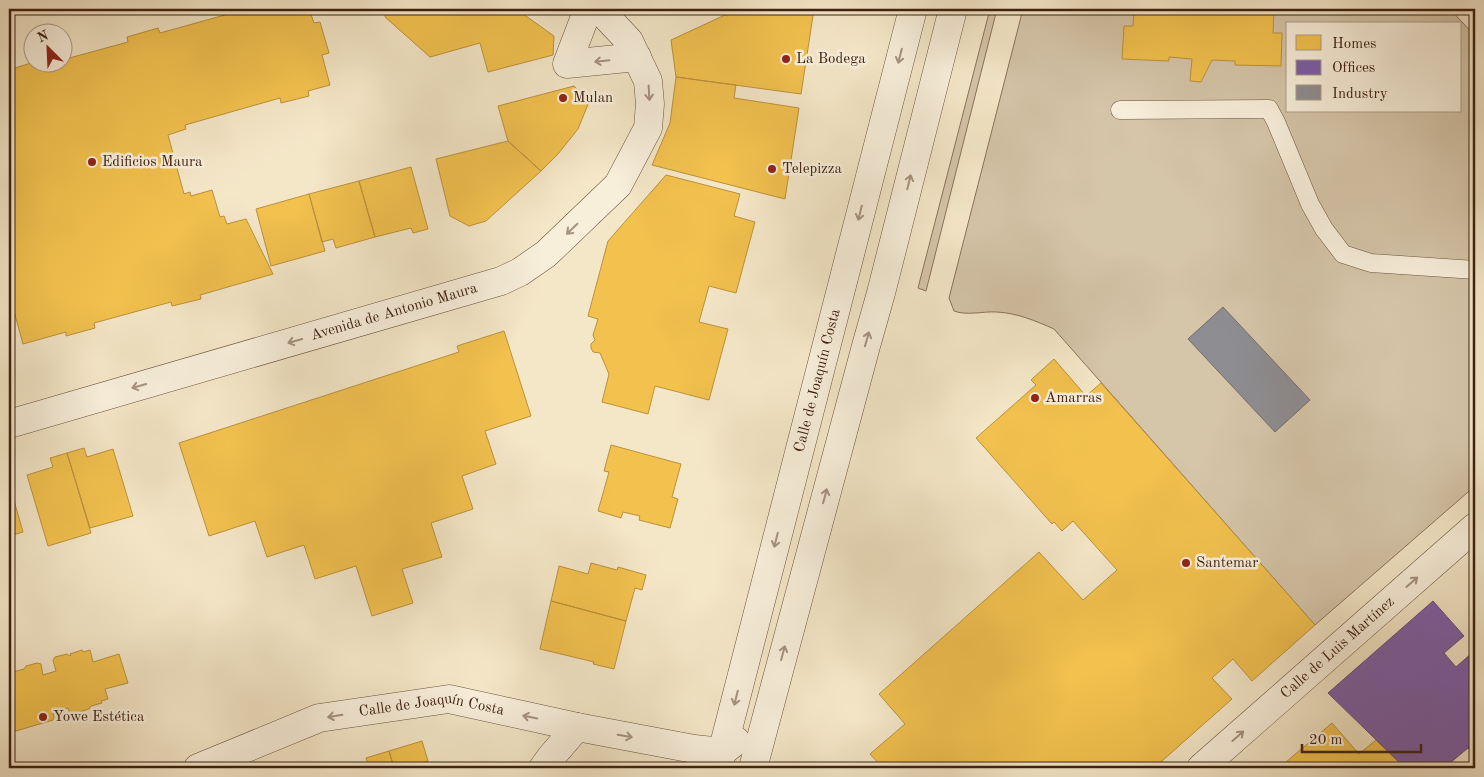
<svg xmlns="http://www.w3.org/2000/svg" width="1484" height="777" font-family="'Old Standard TT',serif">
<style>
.green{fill:#d5c5a9;stroke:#8a725c;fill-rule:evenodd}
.homes{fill:#f2c14e;stroke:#bc913b}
.offices{fill:#7b5ea7;stroke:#694b7a}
.industry{fill:#8d8d92;stroke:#766c6b}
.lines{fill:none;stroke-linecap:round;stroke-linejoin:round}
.lane-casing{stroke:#6c523e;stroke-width:19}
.street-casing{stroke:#6c523e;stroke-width:29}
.lane{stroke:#f8efdb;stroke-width:18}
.street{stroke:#f8efdb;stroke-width:28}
.oneway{stroke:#a59280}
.poi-dot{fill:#8f2418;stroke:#f8efdb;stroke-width:2}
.labels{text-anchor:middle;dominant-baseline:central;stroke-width:5;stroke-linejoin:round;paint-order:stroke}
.poi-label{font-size:15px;fill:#3f2010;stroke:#f8efdb;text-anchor:start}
.street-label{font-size:15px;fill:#3f2010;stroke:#f8efdb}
</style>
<rect width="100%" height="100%" fill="#f4e7c8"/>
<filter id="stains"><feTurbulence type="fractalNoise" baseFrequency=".004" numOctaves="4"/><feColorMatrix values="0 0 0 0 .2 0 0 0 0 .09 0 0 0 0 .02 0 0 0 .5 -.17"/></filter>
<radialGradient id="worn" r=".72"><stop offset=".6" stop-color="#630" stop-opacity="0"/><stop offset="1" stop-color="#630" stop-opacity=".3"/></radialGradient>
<!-- green -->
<path class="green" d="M990 9H997L926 291 918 288Z
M1023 9H1450L1475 36V486L1315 625 1054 329C1036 321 1017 313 997 312 983 311 967 316 954 311L949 298ZM1288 24H1460V111H1288Z"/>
<!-- homes -->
<path class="homes" d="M231 9H309L314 23 320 22 329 53 322 55 330 85 308 91 309 96 281 103 280 98 185 125 186 129 168 135 184 194 190 192 191 196 212 190 220 217 224 216 227 224 246 219 273 274 200 295 201 299 172 306 171 302 94 323 95 328 66 336V332L23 344 9 293V70L34 62H36L37 67 54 62H62V60L128 42 127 37 158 28 160 33 232 13Z
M386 9H516L554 36 553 55 488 72 480 43 430 57 385 17Z
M738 9H814L801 94 676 77 671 40Z
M1134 9H1274L1273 33H1282L1281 66 1235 65V61L1212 60 1201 82 1190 81 1192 59 1169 57V61L1122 59 1124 26H1133Z
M676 77 736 85 734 98 799 108 785 199 652 165 670 123Z
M574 86 589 102 578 129 558 154 541 171 508 141 498 106Z
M508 141 541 171 486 221 469 226 450 216 436 159Z
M411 167 428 229 413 233 411 228 375 237 359 181Z
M666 175 740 194 734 216 755 222 736 293 709 286 699 322 728 329 709 400 655 386 648 414 602 402 609 374 600 353 593 352 591 348V344L595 340 593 335 598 319 588 316 608 241Z
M359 181 375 237 336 248 333 239 322 242 309 194Z
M309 194 325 251 271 266 256 209Z
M504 331 531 416 485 431 496 464 462 476 473 509 431 523 442 557 402 569 413 603 372 616 356 566 315 579 304 545 267 557 255 521 209 536 179 443 459 352 457 346Z
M1054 359 1086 396 1101 383 1315 625 1252 681 1233 659 1212 678 1232 699 1154 768H883L870 754 905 724 879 694 1039 552 1083 600 1117 570 1073 521 1062 531 1054 522 1052 524 976 438 1036 385 1031 380Z
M611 445 681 464 672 497 678 499 670 528 639 520 640 516 623 512 621 518 598 511 609 472 604 471Z
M84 448 87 457 113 449 133 516 90 528 67 453Z
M67 453 91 533 48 546 27 475 53 467 50 458Z
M9 483 23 532 9 536Z
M591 563 617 570 618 567 646 575 642 590 635 588 626 621 551 601 559 566 588 574Z
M551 601 626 621 614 669 593 664 594 662 540 649Z
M82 650 83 652 90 650 93 662 119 654 128 683 105 689 108 699 101 701 102 703 91 706 89 709 73 714 70 713 68 708 53 712 54 717 53 720 16 731 13 729 10 718 9 719V673L24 669 26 666 37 663 41 664 43 675 56 671 53 660 55 657 67 654 70 656 71 655 70 654Z
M1332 723 1359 754 1376 740 1405 768H1279Z
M422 741 428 761 406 768H394L389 751Z
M389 751 394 768H369L366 758Z"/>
<!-- offices -->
<path class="offices" d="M1433 601 1464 636 1444 653 1456 667 1473 652 1475 655V756L1468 748 1444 768H1405L1328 693Z"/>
<!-- industry -->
<path class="industry" d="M1223 307 1310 400 1275 432 1188 339Z"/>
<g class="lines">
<defs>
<path id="lane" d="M1120 110 1269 109 1276 122 1310 204 1324 229 1343 254 1371 263 1475 270"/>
<g id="street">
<path d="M588 9 567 64 637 57"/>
<path id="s1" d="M9 424 501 281 520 272 546 254 618 185 648 128 650 104 648 81 629 41 599 9"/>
<path id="s2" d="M198 768 319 718 449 699 577 727 694 749 722 752 736 741"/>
<path d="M543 768 551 757 577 727"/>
<path id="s3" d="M718 768 913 9"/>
<path d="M753 768 866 346 881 293 953 9"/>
<path id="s4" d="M1201 768 1475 527"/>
</g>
</defs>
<!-- lane casing -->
<use href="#lane" class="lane-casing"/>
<!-- street casing -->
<use href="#street" class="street-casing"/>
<!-- lane -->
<use href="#lane" class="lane"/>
<!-- street -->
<use href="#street" class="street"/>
</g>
<!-- one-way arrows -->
<defs><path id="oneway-shaft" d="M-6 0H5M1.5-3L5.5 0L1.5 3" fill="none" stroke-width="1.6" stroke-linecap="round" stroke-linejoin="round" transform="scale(1.25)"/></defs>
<g class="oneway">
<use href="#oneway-shaft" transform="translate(900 56) rotate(104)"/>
<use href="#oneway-shaft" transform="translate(602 61) rotate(174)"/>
<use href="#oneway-shaft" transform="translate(649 93) rotate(87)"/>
<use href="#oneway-shaft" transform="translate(909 182) rotate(-76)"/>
<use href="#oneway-shaft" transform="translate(860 213) rotate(104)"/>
<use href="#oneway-shaft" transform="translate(572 229) rotate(136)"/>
<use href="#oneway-shaft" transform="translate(867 339) rotate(-74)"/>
<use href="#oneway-shaft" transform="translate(295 341) rotate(164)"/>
<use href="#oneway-shaft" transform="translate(139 386) rotate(164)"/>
<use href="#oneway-shaft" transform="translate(825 496) rotate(-75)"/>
<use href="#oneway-shaft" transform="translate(776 540) rotate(104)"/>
<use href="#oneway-shaft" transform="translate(1412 582) rotate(-41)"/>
<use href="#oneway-shaft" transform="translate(783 653) rotate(-75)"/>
<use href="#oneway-shaft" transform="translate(736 698) rotate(104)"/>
<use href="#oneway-shaft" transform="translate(335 716) rotate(171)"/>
<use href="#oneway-shaft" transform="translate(530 717) rotate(-168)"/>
<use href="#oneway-shaft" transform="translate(625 736) rotate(10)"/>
<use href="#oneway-shaft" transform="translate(1238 736) rotate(-41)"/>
</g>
<!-- markers -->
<g class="poi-dot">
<circle cx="786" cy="59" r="5"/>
<circle cx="563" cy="98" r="5"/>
<circle cx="92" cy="162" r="5"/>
<circle cx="772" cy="169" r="5"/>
<circle cx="1035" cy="398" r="5"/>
<circle cx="1186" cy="563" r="5"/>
<circle cx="43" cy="717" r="5"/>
</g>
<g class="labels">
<!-- poi labels -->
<g class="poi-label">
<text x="796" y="59">La Bodega</text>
<text x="573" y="98">Mulan</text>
<text x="102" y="162">Edificios Maura</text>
<text x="782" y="169">Telepizza</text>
<text x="1045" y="398">Amarras</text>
<text x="1196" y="563">Santemar</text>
<text x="53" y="717">Yowe Estética</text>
</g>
<!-- street labels -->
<g class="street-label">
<text stroke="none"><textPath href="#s1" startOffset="401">Avenida de Antonio Maura</textPath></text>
<text stroke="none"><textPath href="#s3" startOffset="400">Calle de Joaquín Costa</textPath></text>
<text stroke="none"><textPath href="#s4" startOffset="182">Calle de Luis Martínez</textPath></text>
<text stroke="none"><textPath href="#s2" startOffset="245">Calle de Joaquín Costa</textPath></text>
</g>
</g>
<!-- margin -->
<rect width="1484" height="777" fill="none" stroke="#f4e7c8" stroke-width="30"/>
<rect x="10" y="10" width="1464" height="757" fill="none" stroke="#3f2010" stroke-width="2.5"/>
<rect x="15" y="15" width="1454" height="747" fill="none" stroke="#3f2010"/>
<!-- legend -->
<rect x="1286" y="22" width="175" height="90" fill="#f8efdb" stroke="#ae9c8a"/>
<rect x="1296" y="35" width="25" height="15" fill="#f2c14e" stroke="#ae9c8a"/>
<text x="1332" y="48" font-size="15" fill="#3f2010">Homes</text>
<rect x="1296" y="60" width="25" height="15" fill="#7b5ea7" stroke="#ae9c8a"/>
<text x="1332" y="72" font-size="15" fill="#3f2010">Offices</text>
<rect x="1296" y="85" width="25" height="15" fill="#8d8d92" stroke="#ae9c8a"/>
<text x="1332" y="98" font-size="15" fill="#3f2010">Industry</text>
<!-- north arrow -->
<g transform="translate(48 48) rotate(336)"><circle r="24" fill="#f8efdb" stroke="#ae9c8a"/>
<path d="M0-4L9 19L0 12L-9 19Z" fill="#8f2418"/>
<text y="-8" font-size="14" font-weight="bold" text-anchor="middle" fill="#3f2010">N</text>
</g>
<!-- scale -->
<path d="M1302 744v8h119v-8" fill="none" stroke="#3f2010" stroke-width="2.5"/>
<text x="1309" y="744" font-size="15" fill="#3f2010" stroke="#f8efdb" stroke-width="4" paint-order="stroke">20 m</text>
<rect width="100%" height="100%" filter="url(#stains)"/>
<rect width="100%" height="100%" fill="url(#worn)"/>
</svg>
